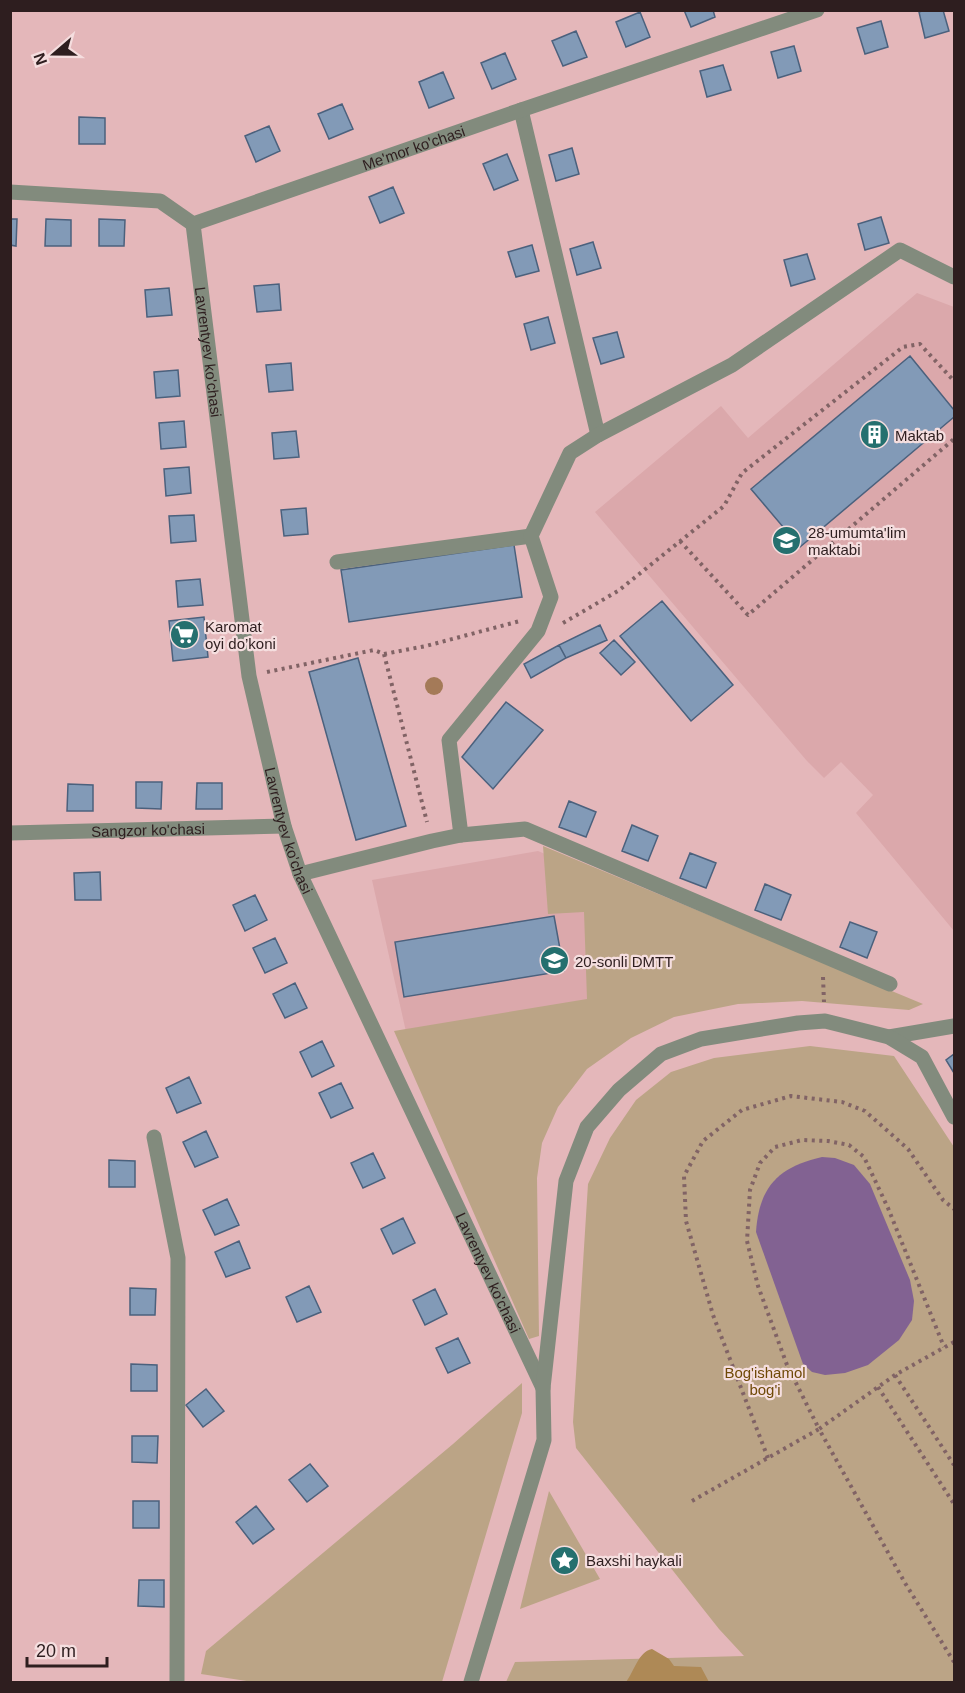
<svg xmlns="http://www.w3.org/2000/svg" width="965" height="1693" font-family="Arial,sans-serif">
<style>
.built{fill:#dba8ab}
.green{fill:#bba486}
.forest{fill:#ae8956}
.water{fill:#826292}
.building{fill:#829ab7;stroke:#4b617d;stroke-width:1.5}
.lines{fill:none;stroke-linecap:round;stroke-linejoin:round}
.path{stroke:#816365;stroke-width:4;stroke-dasharray:3 4.5;stroke-linecap:butt}
.minor{stroke:#828b7d;stroke-width:15}
.tree{fill:#a47a58}
.labels{text-anchor:middle;dominant-baseline:central;stroke-width:4.5;stroke-linejoin:round;paint-order:stroke}
.street-label{font-size:15px;fill:#2e1e1f;stroke:#f5dedf}
.poi-label{font-size:15px;fill:#2e1e1f;stroke:#f5dedf;text-anchor:start}
.park-label{font-size:15px;fill:#6f4907;stroke:#f5dedf}
</style>
<rect width="100%" height="100%" fill="#e4b7ba"/>
<!-- built -->
<path class="built" d="M917 293 954 307V931L856 813 873 795 841 762 824 778 807 761 595 512 721 406 748 438Z
M538 851 724 929 710 992 411 1054 372 880Z"/>
<!-- green -->
<path class="green" d="M543 846 923 1004 909 1010 802 1001 738 1004 674 1017 631 1038 587 1069 558 1107 542 1143 537 1178 539 1336 529 1339 394 1031 587 999 584 912 548 914Z
M810 1046 894 1056 954 1147V1682H506L515 1662 744 1656 719 1629 576 1448 573 1422 588 1184 610 1138 636 1100 671 1072 714 1058Z
M522 1383V1413L442 1682H253L201 1674 206 1651 453 1444Z
M549 1491 600 1579 520 1609Z"/>
<!-- forest -->
<path class="forest" d="M652 1649 669 1659 674 1666 701 1667 709 1682H626C634 1672 638 1652 652 1649Z"/>
<!-- water -->
<path class="water" d="M822 1157 835 1158 854 1165 870 1184 910 1280 914 1301 912 1320 899 1340 868 1365 845 1373 825 1375 812 1372 803 1364 756 1232C759 1186 779 1167 822 1157Z"/>
<!-- building -->
<path class="building" d="M684 10H713L715 17 691 27Z
M925 10H943L949 31 925 38 919 12Z
M640 12 650 37 626 47 616 22Z
M881 21 888 47 865 54 857 28Z
M576 31 587 57 563 66 552 41Z
M794 46 801 71 778 78 771 52Z
M505 53 516 79 492 89 481 63Z
M723 65 731 90 707 97 700 71Z
M443 72 454 98 429 108 419 82Z
M342 104 353 129 329 139 318 114Z
M79 117 105 118V144H79Z
M269 126 280 151 256 162 245 136Z
M572 148 579 174 556 181 549 155Z
M507 154 518 180 494 190 483 164Z
M393 187 404 213 380 223 369 197Z
M881 217 889 243 865 250 858 224Z
M10 219H17L16 246 10 245Z
M46 219 71 220V246H45Z
M99 219 125 220 124 246H99Z
M593 242 601 268 577 275 570 249Z
M532 245 539 271 516 277 508 252Z
M807 254 815 279 791 286 784 260Z
M279 284 281 310 257 312 254 286Z
M169 288 172 315 147 317 145 290Z
M548 317 555 343 531 350 524 324Z
M617 332 624 357 601 364 593 338Z
M910 356 954 410V417L800 547 751 489Z
M291 363 293 390 269 392 266 365Z
M178 370 180 396 156 398 154 372Z
M184 421 186 447 161 449 159 423Z
M296 431 299 457 274 459 272 433Z
M189 467 191 493 166 496 164 469Z
M306 508 308 534 284 536 281 510Z
M194 515 196 541 171 543 169 516Z
M514 545 522 597 349 622 341 570Z
M200 579 203 605 178 607 176 581Z
M662 601 733 685 691 721 620 636Z
M204 617 208 657 173 661 169 621Z
M600 625 607 640 566 658 559 645Z
M614 640 635 662 621 675 600 653Z
M559 645 566 658 531 678 524 664Z
M358 658 406 826 356 840 309 672Z
M506 702 543 730 493 789 462 757Z
M136 782H162L161 809 136 808Z
M197 783H222V809H196Z
M68 784 93 785V811H67Z
M569 801 596 812 586 837 559 827Z
M632 825 658 836 648 861 622 851Z
M690 853 716 863 706 888 680 878Z
M100 872 101 900H75L74 873Z
M765 884 791 895 781 920 755 910Z
M255 895 267 920 245 931 233 905Z
M554 916 564 971 404 997 395 942Z
M850 922 877 932 867 958 840 947Z
M275 938 287 963 265 973 253 948Z
M295 983 307 1008 285 1018 273 994Z
M322 1041 334 1066 312 1077 300 1052Z
M954 1054V1073L946 1060Z
M189 1077 201 1103 177 1113 166 1088Z
M341 1083 353 1108 331 1118 319 1093Z
M206 1131 218 1157 195 1167 183 1142Z
M373 1153 385 1178 363 1188 351 1163Z
M109 1160 135 1161V1187H109Z
M227 1199 239 1225 215 1235 203 1210Z
M403 1218 415 1243 393 1254 381 1229Z
M239 1241 250 1268 226 1277 215 1252Z
M309 1286 321 1312 297 1322 286 1297Z
M130 1288 156 1289 155 1315H130Z
M435 1289 447 1314 425 1325 413 1300Z
M458 1338 470 1363 448 1373 436 1348Z
M131 1364 157 1365V1391H131Z
M206 1389 224 1411 203 1427 186 1405Z
M132 1436H158L157 1463 132 1462Z
M310 1464 328 1486 307 1502 289 1480Z
M133 1501H159V1528H133Z
M256 1506 274 1529 253 1544 236 1522Z
M139 1580H164V1607L138 1606Z"/>
<g class="lines">
<!-- path -->
<path class="path" d="M680 541 748 615 954 439
M563 623 618 591 724 506 742 473 903 347 920 344 954 381
M384 654 427 822
M267 672 374 650 384 654 426 646 520 621
M823 977 824 1002
M954 1342 895 1375 819 1429 905 1583 954 1662
M895 1375 954 1465
M878 1387 954 1504
M768 1458 713 1315 686 1221 684 1176 703 1141 742 1110 791 1096 842 1102 865 1111 908 1149 943 1200 954 1209
M692 1501 819 1429 787 1365 758 1286 747 1241 750 1190 760 1163 775 1147 802 1140 828 1141 849 1145 864 1157 888 1208 944 1347"/>
<!-- minor -->
<g class="minor">
<path d="M521 110 598 435"/>
<path id="s1" d="M10 192 160 201 193 224 521 110 817 10"/>
<path id="s2" d="M193 224 249 676 284 826 300 874 543 1388"/>
<path d="M337 562 531 536"/>
<path id="s3" d="M10 833 284 826"/>
<path d="M461 835 449 740 538 631 551 597 531 536 570 453 598 435 732 365 900 250 954 277"/>
<path d="M300 874 432 841 461 835 525 829 890 984"/>
<path d="M889 1037 954 1026"/>
<path d="M154 1137 178 1258 177 1682"/>
<path d="M471 1682 544 1440 543 1388 566 1181 587 1127 619 1090 661 1054 701 1039 798 1023 825 1021 889 1037 922 1057 954 1117"/>
</g>
</g>
<!-- trees -->
<circle class="tree" cx="434" cy="686" r="9"/>
<!-- icons -->
<defs>
<symbol id="building-disc" viewBox="-11 -11 22 22"><circle r="9.5" fill="#25706f" stroke="#f5dedf"/><path d="M-4-6H4V6H1V3H-1V6H-4ZM-2.5-4.3h1.7v1.8h-1.7ZM.8-4.3h1.7v1.8H.8ZM-2.5-1h1.7V.8h-1.7ZM.8-1h1.7V.8H.8Z" fill="#fff"/></symbol>
<symbol id="school-disc" viewBox="-11 -11 22 22"><circle r="9.5" fill="#25706f" stroke="#f5dedf"/><path d="M0-5L7-2L0 1L-7-2ZM-4 1L0 2.5L4 1V4Q0 6-4 4Z" fill="#fff"/></symbol>
<symbol id="supermarket-disc" viewBox="-11 -11 22 22"><circle r="9.5" fill="#25706f" stroke="#f5dedf"/><path d="M-6-5.5h2.5l.6 2H6L4.5 2H-2.5L-4.4-4H-6ZM-1.5 3.2a1.3 1.3 0 1 0 .1 0ZM3 3.2a1.3 1.3 0 1 0 .1 0Z" fill="#fff"/></symbol>
<symbol id="sight-disc" viewBox="-11 -11 22 22"><circle r="9.5" fill="#25706f" stroke="#f5dedf"/><path d="M0-6L1.8-2.2L6-1.7L2.9 1.2L3.7 5.4L0 3.3L-3.7 5.4L-2.9 1.2L-6-1.7L-1.8-2.2Z" fill="#fff"/></symbol>
</defs>
<g fill-rule="evenodd">
<use href="#building-disc" x="858" y="418" width="33" height="33"/>
<use href="#school-disc" x="770" y="524" width="33" height="33"/>
<use href="#supermarket-disc" x="168" y="618" width="33" height="33"/>
<use href="#school-disc" x="538" y="944" width="33" height="33"/>
<use href="#sight-disc" x="548" y="1544" width="33" height="33"/>
</g>
<g class="labels">
<!-- street labels -->
<g class="street-label">
<text stroke="none"><textPath href="#s1" startOffset="424">Me'mor ko'chasi</textPath></text>
<text stroke="none"><textPath href="#s2" startOffset="129">Lavrentyev ko'chasi</textPath></text>
<text stroke="none"><textPath href="#s3" startOffset="138">Sangzor ko'chasi</textPath></text>
<text stroke="none"><textPath href="#s2" startOffset="615">Lavrentyev ko'chasi</textPath></text>
<text stroke="none"><textPath href="#s2" startOffset="1101">Lavrentyev ko'chasi</textPath></text>
</g>
<!-- poi labels -->
<g class="poi-label">
<text x="895" y="435">Maktab</text>
<text x="808" y="532">28-umumta'lim<tspan x="808" dy="17">maktabi</tspan></text>
<text x="205" y="626">Karomat<tspan x="205" dy="17">oyi do’koni</tspan></text>
<text x="575" y="961">20-sonli DMTT</text>
<text x="586" y="1560">Baxshi haykali</text>
</g>
<!-- park labels -->
<g class="park-label">
<text x="765" y="1372">Bog'ishamol<tspan x="765" dy="17">bog'i</tspan></text>
</g>
</g>
<!-- border -->
<rect width="965" height="1693" fill="none" stroke="#2e1e1f" stroke-width="24"/>
<!-- north arrow -->
<g transform="translate(54 54) rotate(250)" stroke="#f5dedf" stroke-width="4.5" paint-order="stroke">
<path d="M0-4.5L10 22L0 15L-10 22Z" fill="#2e1e1f"/>
<text y="-9" font-size="16" font-weight="bold" text-anchor="middle" fill="#2e1e1f">N</text>
</g>
<!-- scale -->
<path d="M27 1657v9h80v-9" fill="none" stroke="#2e1e1f" stroke-width="3"/>
<text x="36" y="1657" font-size="18" fill="#2e1e1f" stroke="#f5dedf" stroke-width="4.5" paint-order="stroke">20 m</text>
</svg>
